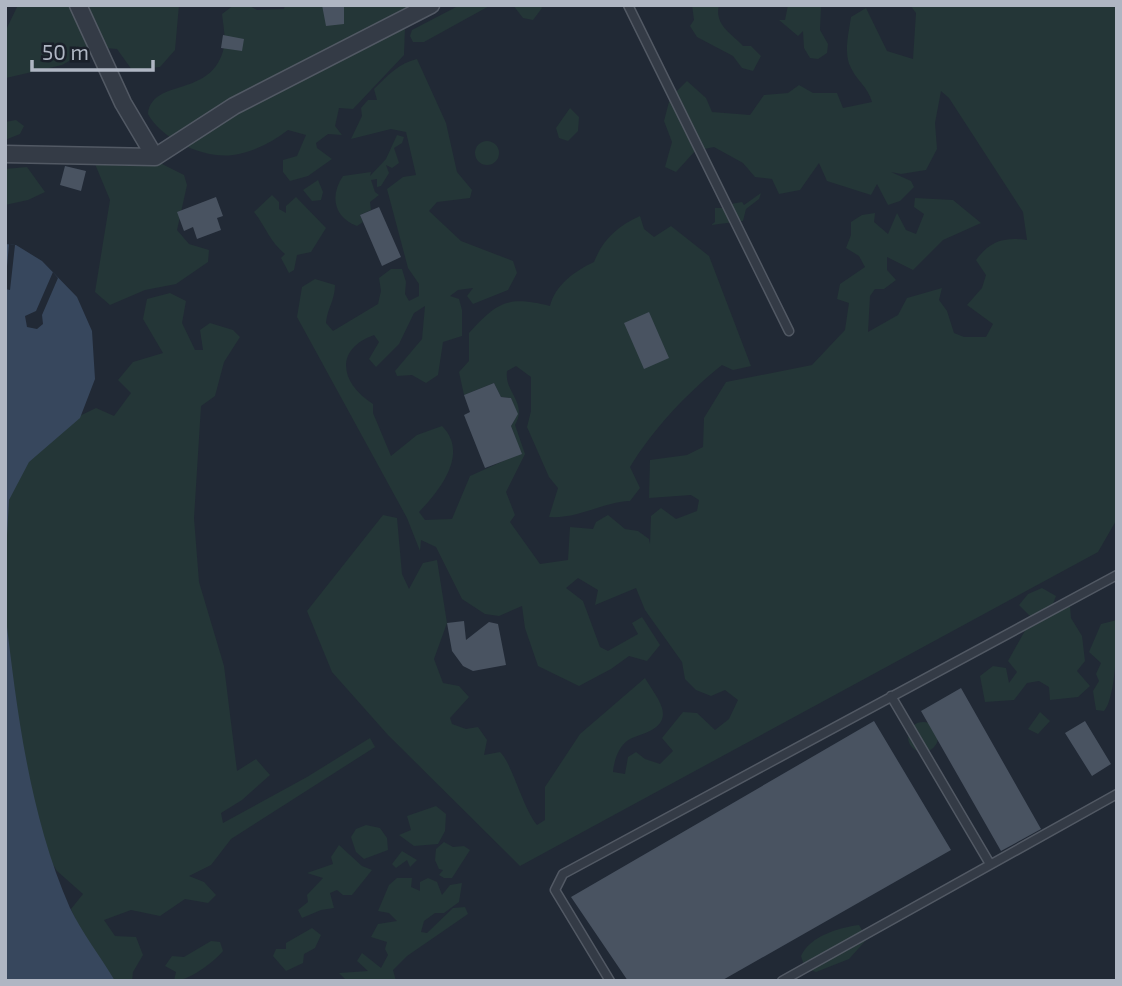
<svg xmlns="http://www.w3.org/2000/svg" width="1122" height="986" font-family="'Exo 2',sans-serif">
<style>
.green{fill:#243637}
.water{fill:#37475d}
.pier{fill:#212935}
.building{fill:#495361}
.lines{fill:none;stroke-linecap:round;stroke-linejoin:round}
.service-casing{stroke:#525964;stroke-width:11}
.minor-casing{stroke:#525964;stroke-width:19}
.service{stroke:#343b46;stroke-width:8}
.minor{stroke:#343b46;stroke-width:16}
</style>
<rect width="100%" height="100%" fill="#212935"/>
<!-- green -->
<path class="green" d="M18 5H179L175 50 160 67 132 70 117 49 93 47 62 65 6 78 5 32Z
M234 5H248L257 10 284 9 285 5H427L405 27 404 55 353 109 339 108 335 126 342 135 328 134 316 143 317 148 332 159 308 176 290 181 283 172V160L297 156 306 135 288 130C272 142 254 152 233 155 204 159 161 139 148 114 152 77 213 99 224 47 226 38 223 24 222 14Z
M460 5H491L424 42H413L410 36 412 30Z
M513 5H540L542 8 533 20 523 18Z
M692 5H719C714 25 731 33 743 46H751L761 56 753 71 742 68 733 56 697 37 690 26 694 20Z
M788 5H821L820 30 828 44 827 53 818 59 810 58 804 48 803 31 798 36 779 20H785Z
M910 5H1117V519L1098 552 520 866 388 735 332 672 307 611 383 515 397 518 402 574 409 589 423 563 437 560 447 623 434 659 443 683 459 686 469 697 450 718 452 724 466 729 478 727 487 740 484 755 500 752C512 763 522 806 537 825L545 820V787L580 734 645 678C650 687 659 698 662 708 668 729 643 733 630 739 619 745 614 760 613 772L625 774 628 757 636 752 645 759 660 764 673 751 662 738 683 712 697 713 715 730 729 719 738 700 725 690 711 696 696 690 685 679 682 662 645 610 636 588 595 605 598 590 578 578 566 588 583 601 600 647 608 651 638 634 632 623 642 617 660 645 647 661 629 656 611 669 579 686 538 666 525 628 522 606 499 616 485 614 462 599 436 547 421 540 420 551 407 518 297 317 302 287 315 279 335 285C335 300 327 309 326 323L333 331 378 304 381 291 379 278 391 269H402L406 282 405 294 409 301 419 296V284L408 268 387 189 403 177 416 175 406 132 391 129 351 139 362 116 361 108 368 100H377L374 89C387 76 399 63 417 59L446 123 457 172 472 190 470 198 437 202 429 211 461 241 513 261 517 273 508 290 473 304 467 296 473 288 458 290 450 296 459 299 462 310V336L443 342 438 375 426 383 412 375 397 376 395 371 422 339 425 306 414 313 399 344 376 367 369 359 379 342 374 335C333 350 341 384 373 404V413L391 456 417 435 442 426C469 453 441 489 419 512L425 520 452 519 470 476 521 453 511 426 517 414 511 398 501 397 494 383 464 395 459 372 469 361V333C498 301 508 296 550 306 555 285 575 271 594 262 603 239 618 226 640 216L644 229 654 237 671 226 709 256 751 366 733 370 722 365C687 393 653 429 630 467L640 488 630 501C602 502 579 519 549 517L558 488 549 477 527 427 531 411V377L516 366 507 371C504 393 528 402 515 425L525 454 506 492 515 515 510 522 540 564 568 560 570 527 593 529 596 522 608 515 625 529 638 531 649 539 650 544 651 516 661 508 676 519 697 511 699 500 691 495 649 498 650 460 687 455 703 447 704 418 726 382 812 365 845 330 849 303 837 299 840 284 865 267 859 256 846 248 851 235V222L862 215 875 213 874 222 888 234 897 213 906 230 916 234 924 214 914 207 915 198 953 200 981 223 943 240 913 270 887 257V270L896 280 884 289H875L870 296 868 332 898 315 907 298 942 288 939 300 947 311 954 333 964 337H986L993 324 967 305 982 288 986 275 976 260C990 241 1004 237 1027 240L1023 212 949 98 941 91 935 123 937 149 926 170 901 174 891 172 911 181 914 187 900 201 888 205 877 184 871 195 827 181 819 163 800 190 779 194 772 179 755 177 743 163 714 147 695 151 676 172 665 167 672 142 664 121 670 98 687 81 706 98 712 112 750 115 764 95 788 93 799 85 813 93H837L843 108 872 102C868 87 857 81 851 68 843 54 849 32 851 17L866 8 887 51 913 59 916 13Z
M570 108 579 117 578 131 568 141 559 138 556 128Z
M16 120 24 126 20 134 5 140V122Z
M397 135 404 137 402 143 394 148 399 163 392 168 386 165 389 173 381 186 377 187V179L371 180 375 192 379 195 370 202 371 210 360 215 363 222 357 226C333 217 330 195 343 176L371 172 370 176 386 159Z
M475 153a12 12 0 1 1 24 0a12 12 0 1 1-24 0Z
M144 155 184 175 187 185 177 230 189 244 209 250 208 262 176 284 145 290 110 305 95 292 110 200 95 164Z
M27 167 45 192 28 200 5 205V169Z
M318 180 323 192 321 200 312 201 303 190Z
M761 193 759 199 746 209 743 221 711 225 715 222V208H724L729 213 731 204 742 202 744 205Z
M272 195 279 202V209L286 213V206L296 197 326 228 311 252 297 255 294 270 289 273 281 258 285 254C270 242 266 227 254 212Z
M170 293 186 301 182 323 195 350H203L200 330 210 323 233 330 240 337 224 362 215 396 201 406 194 518 199 582 224 666 237 771 256 759 270 775 242 800 221 813 223 823 307 777 370 738 375 747 231 839 211 865 189 876 204 882 216 895 208 903 185 899 160 916 131 910 104 920 115 936 136 937 143 955 133 972 132 981H101L71 909 83 894 57 871 32 831 5 753V486L59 426 96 408 114 416 131 393 118 380 133 362 163 353 143 319 147 299Z
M1042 588 1056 596 1050 612 1070 606 1071 618 1082 636 1085 661 1077 671 1090 686 1078 697 1050 700 1049 687 1039 681 1027 683 1014 700 985 702 980 676 993 666 1006 668 1009 683 1017 672 1008 661 1032 618 1019 605 1028 594Z
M1117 620C1117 640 1116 698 1104 711L1096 710 1093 691 1099 681 1096 674 1101 663 1089 652 1101 624Z
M1040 712 1050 721 1038 734 1028 729Z
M908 737a15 15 0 1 1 30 0a15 15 0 1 1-30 0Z
M436 806 446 814 445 831 438 844 414 846 399 835 411 830 407 816Z
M366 825 380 828 387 838 388 850 364 859 356 852 351 837 356 829Z
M444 842 453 847 464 846 470 850 452 878H444L439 875 443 870 439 869 435 860 436 849Z
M339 845 362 866 372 870 352 895H343L337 890 330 893 334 908 321 910 302 918 298 910 308 902 307 895 323 878 307 873 333 864 331 857Z
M402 851 417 860 410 867 407 860 396 868 392 864Z
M397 878H412L411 887 420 891V882L428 878 437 882 442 895 450 885 462 883 459 902 444 913H435L424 921 421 932 427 933 453 908 465 907 468 914 407 956 393 970 396 981H347L339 973 368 971 357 961 362 953 381 968 388 955 385 949 387 942 371 937 378 924 397 921 389 913 378 911 389 885Z
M859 925 867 939 849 959 816 972 805 968 801 956C810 936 838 928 859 925Z
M312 928 321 935 315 948 304 954 303 963 286 971 273 956 276 949H286V943Z
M211 941 220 942 223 951C213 963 188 981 174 981L176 972 165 966 172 956 184 957Z"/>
<!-- water -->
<path class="water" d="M5 244 16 245 42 261 77 297 92 331 95 379 80 418 29 462 9 500 5 572Z
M5 610C17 711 29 814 70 908 82 933 101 957 115 981H5Z"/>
<!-- pier -->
<path class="pier" d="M9 244 15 245 10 290 5 289Z
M53 272 58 278 42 315 43 324 37 329 27 327 25 316 36 311Z"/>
<!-- building -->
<path class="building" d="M322 5H344V24L326 26Z
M223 35 244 39 242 51 221 48Z
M65 166 86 171 81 191 60 185Z
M216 197 223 216 217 218 221 230 197 239 193 227 184 231 177 212Z
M379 207 401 257 382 266 360 215Z
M649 312 669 358 644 369 624 323Z
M494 383 501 397 511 398 518 414 511 426 522 454 485 468 464 415 470 412 464 395Z
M464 621 466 640 489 622 498 624 506 665 473 671 463 666 452 651 447 623Z
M961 688 1041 829 1001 851 921 711Z
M874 721 951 850 721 981H628L571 897Z
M1085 721 1111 764 1092 776 1065 733Z"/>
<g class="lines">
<defs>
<path id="service" d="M628 5 789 331
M891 696 990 864
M610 981 555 890 563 874 1117 575
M782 981 1117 794"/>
<path id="minor" d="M78 5 123 103 155 157
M5 154 155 157 234 106 431 5"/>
</defs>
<!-- service casing -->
<use href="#service" class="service-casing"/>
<!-- minor casing -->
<use href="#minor" class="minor-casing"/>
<!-- service -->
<use href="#service" class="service"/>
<!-- minor -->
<use href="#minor" class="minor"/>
</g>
<!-- border -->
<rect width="1122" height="986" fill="none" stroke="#afb6c3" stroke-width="14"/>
<!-- scale -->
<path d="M32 60v10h121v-10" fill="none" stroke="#afb6c3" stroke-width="3.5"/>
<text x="42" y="60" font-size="21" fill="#afb6c3" stroke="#1a202a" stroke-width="5" paint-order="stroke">50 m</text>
</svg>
